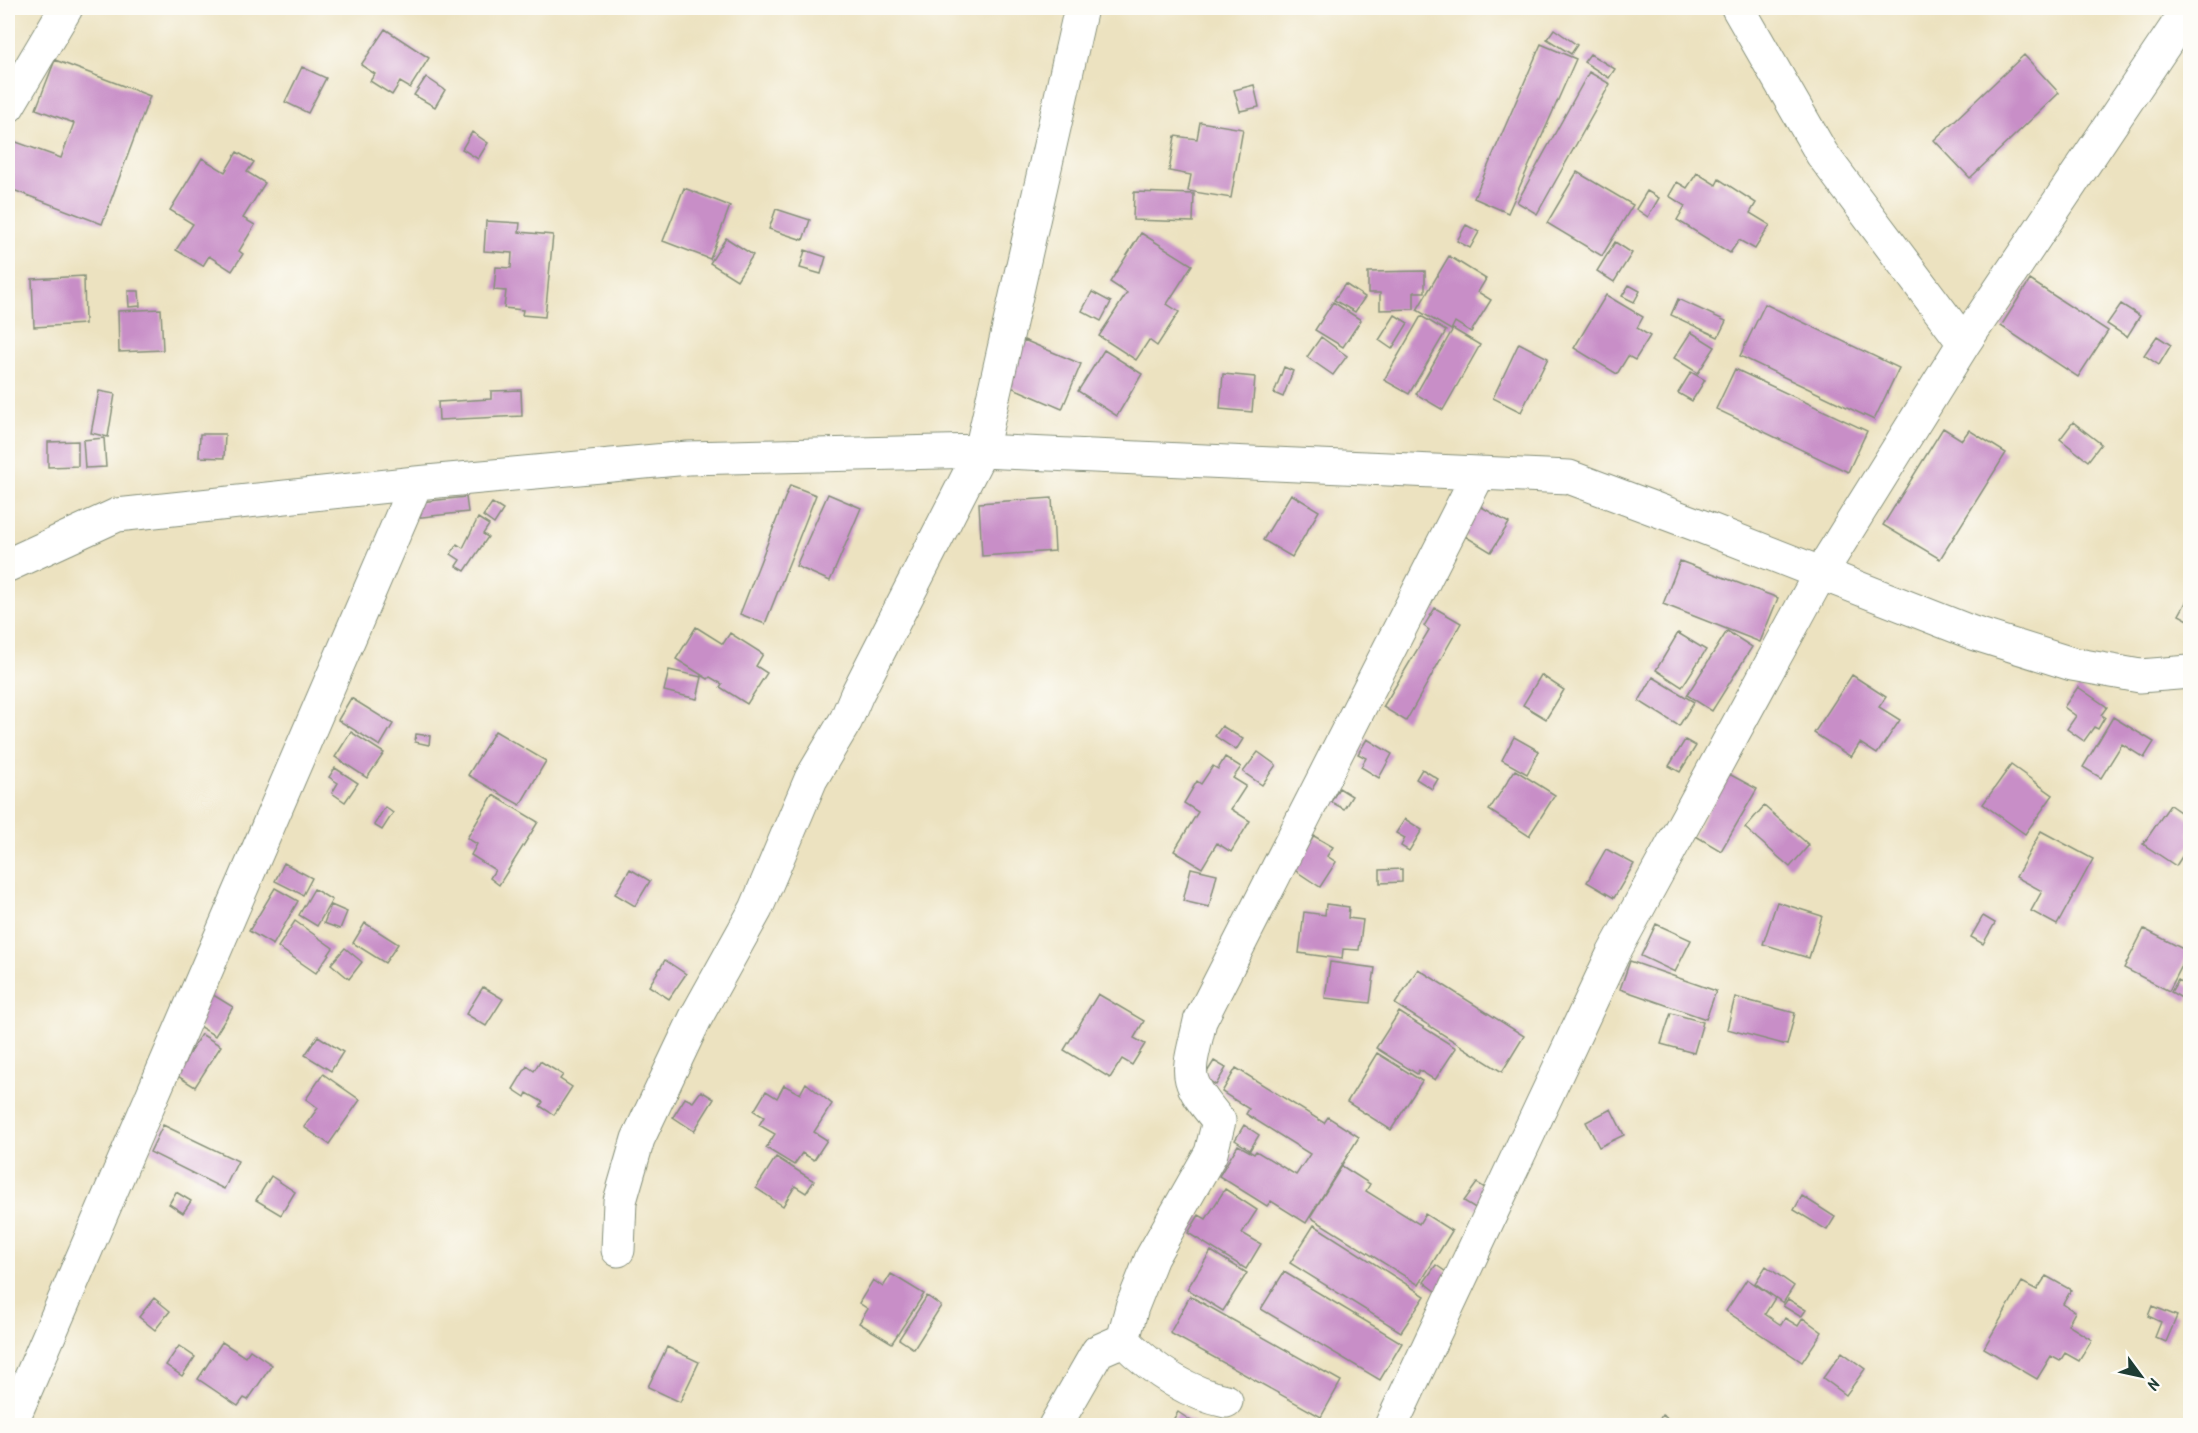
<svg xmlns="http://www.w3.org/2000/svg" width="2198" height="1433" font-family="Kalam,sans-serif">
<style>
.building{fill:#c88ec7}
.lines{fill:none;stroke-linecap:round;stroke-linejoin:round}
.street-casing{stroke:#86907a;stroke-width:35}
.street{stroke:#fff;stroke-width:33}
</style>
<rect width="100%" height="100%" fill="#fdfcf7"/>
<filter id="ink" filterUnits="userSpaceOnUse"><feTurbulence type="fractalNoise" baseFrequency=".0167" numOctaves="2"/><feDisplacementMap in="SourceGraphic" scale="12" xChannelSelector="R" yChannelSelector="G"/><feConvolveMatrix kernelMatrix="1 2 1 2 8 2 1 2 1" color-interpolation-filters="sRGB"/></filter>
<filter id="wash" filterUnits="userSpaceOnUse"><feTurbulence type="fractalNoise" baseFrequency=".008" numOctaves="4" result="noise"/><feDisplacementMap in="SourceGraphic" scale="24" xChannelSelector="R" yChannelSelector="G"/><feGaussianBlur stdDeviation="1.35" result="paint"/><feColorMatrix in="noise" values="0 0 0 0 0 0 0 0 0 0 0 0 0 0 0 0 0 1.4 0 .05"/><feComposite in="paint" operator="in"/></filter>
<g filter="url(#wash)">
<rect width="100%" height="100%" fill="#ece2c0"/>
<g id="blocks">
<!-- building -->
<path class="building" d="M385 29 429 58 410 88 400 82 392 95 370 81 375 74 361 65Z
M1554 29 1577 45 1571 54 1547 39Z
M1541 44 1576 59 1508 213 1474 198Z
M1590 54 1615 69 1609 78 1584 62Z
M2024 55 2059 93 1970 178 1934 140Z
M55 60 150 96 102 224 8 188V139L61 158 74 123 36 109Z
M302 67 326 78 308 113 285 102Z
M1589 72 1610 84 1537 214 1517 202Z
M426 77 445 90 435 107 414 95Z
M1254 85 1259 107 1240 111 1234 90Z
M1200 122 1243 129 1231 198 1188 191 1191 175 1169 171 1175 136 1197 139Z
M472 132 488 143 478 159 462 149Z
M237 152 254 162 247 172 265 183 243 218 255 225 239 251 243 254 232 271 209 256 203 266 176 250 193 224 170 210 202 158 225 172Z
M1577 172 1633 205 1602 256 1547 223Z
M1697 173 1716 185 1719 179 1756 203 1750 213 1770 225 1755 249 1739 240 1730 253 1677 220 1685 206 1669 196 1677 182 1687 188Z
M684 188 730 206 710 259 663 241Z
M1647 191 1659 198 1648 217 1636 209Z
M1134 192 1194 194 1193 222 1133 220Z
M776 209 810 220 803 240 769 229Z
M486 221 520 223 519 232 553 235 545 317 522 315 523 310 504 308 506 291 494 290 496 267 511 268 512 253 484 251Z
M1466 225 1479 232 1470 248 1457 241Z
M1141 233 1192 265 1167 304 1179 312 1157 346 1149 340 1136 360 1099 336 1127 293 1110 282Z
M726 238 753 255 737 280 710 263Z
M1615 242 1632 253 1614 282 1597 271Z
M805 250 826 257 821 274 800 268Z
M1449 256 1486 279 1478 292 1491 300 1471 332 1455 322 1451 330 1417 310Z
M1425 271V292H1414V309L1380 310V293H1368V272Z
M84 276 85 324 34 327 32 279Z
M2030 280 2108 331 2078 377 2001 326Z
M1345 284 1365 297 1355 312 1334 300Z
M1629 285 1640 291 1634 302 1622 296Z
M128 291H139L140 306 129 307Z
M1092 292 1111 302 1101 321 1082 311Z
M1606 295 1643 317 1637 328 1650 336 1635 360 1628 356 1617 374 1574 348Z
M1678 299 1726 321 1718 337 1671 315Z
M1333 302 1361 320 1343 347 1315 330Z
M1765 304 1899 368 1874 420 1740 356Z
M2121 304 2140 316 2127 337 2107 324Z
M161 309 163 350 119 352 118 311Z
M1395 315 1408 323 1392 349 1379 340Z
M1421 316 1446 331 1409 394 1384 380Z
M1453 329 1480 345 1443 410 1416 394Z
M1691 332 1715 347 1698 373 1674 358Z
M2157 336 2171 345 2159 365 2144 355Z
M1321 337 1347 356 1333 375 1307 357Z
M1024 340 1081 364 1062 409 1004 384Z
M1519 343 1548 358 1521 412 1493 398Z
M1104 350 1142 374 1117 416 1078 391Z
M1284 367 1293 371 1283 397 1274 393Z
M1735 369 1867 431 1848 472 1716 409Z
M1691 372 1705 380 1692 401 1678 393Z
M1223 374 1255 377 1252 412 1220 409Z
M521 390 522 416 439 420 438 402 491 399V391Z
M99 391 115 394 108 437 91 433Z
M2073 422 2101 444 2088 461 2060 439Z
M1943 428 1962 440 1969 430 2006 453 1940 559 1883 525Z
M200 434H225L224 458 199 457Z
M104 438 106 467 85 468 83 440Z
M78 441V466L48 467V442Z
M790 485 816 495 765 624 740 614Z
M828 494 861 508 830 581 796 566Z
M1291 494 1319 511 1292 557 1263 540Z
M466 497 468 512 413 518 411 503Z
M1052 498 1055 551 982 556 979 503Z
M492 503 503 510 494 524 483 516Z
M1480 506 1509 523 1491 552 1463 535Z
M478 518 489 525 483 534 488 537 465 571 456 566 460 560 451 554 457 544 463 548Z
M1680 561 1778 598 1760 642 1663 604Z
M2190 595V621L2179 615Z
M1435 608 1461 623 1406 721 1383 707 1429 630 1424 626Z
M696 627 723 644 730 633 763 654 756 666 767 673 747 704 720 687 722 684 710 677 708 679 676 659Z
M1727 631 1752 647 1712 711 1687 695Z
M1678 633 1706 650 1682 687 1656 670Z
M669 670 702 677 697 699 664 691Z
M1541 675 1564 690 1546 719 1523 705Z
M1852 675 1886 697 1879 707 1900 720 1877 754 1860 743 1851 757 1814 733Z
M1653 677 1694 702 1679 726 1639 701Z
M2078 687 2107 707 2101 715 2105 717 2098 729 2094 727 2084 741 2067 729 2076 716 2064 707Z
M351 698 393 724 380 746 338 720Z
M2113 717 2154 742 2144 758 2122 744 2101 778 2083 767Z
M1222 726 1243 739 1236 750 1215 736Z
M495 731 546 761 520 805 468 775Z
M351 732 384 753 367 778 335 757Z
M416 734 430 736 429 745 415 742Z
M1514 737 1539 751 1527 774 1502 760Z
M1367 739 1392 754 1379 778 1361 767 1366 758 1358 754Z
M1685 740 1696 746 1680 772 1669 766Z
M1258 752 1276 765 1262 785 1243 772Z
M1225 757 1241 767 1233 778 1246 786 1231 809 1250 821 1231 852 1217 843 1202 868 1174 851 1198 812 1184 803 1197 781 1201 784 1213 766 1218 769Z
M2011 765 2053 795 2025 834 1983 804Z
M335 768 358 783 345 802 332 793 338 783 329 777Z
M1422 769 1438 779 1432 789 1416 779Z
M1515 770 1555 795 1529 836 1489 810Z
M1729 774 1757 789 1721 851 1694 835Z
M1339 788 1352 796 1344 809 1331 802Z
M493 795 538 822 499 885 490 878 495 870 471 855 477 844 467 838Z
M2170 805 2190 819V844L2176 866 2143 844Z
M1764 806 1809 845 1790 867 1745 828Z
M385 807 393 813 382 830 374 825Z
M1405 819 1422 830 1409 851 1401 846 1405 838 1396 833Z
M2041 831 2093 859 2057 925 2031 911 2042 891 2016 877Z
M1314 836 1333 847 1327 856 1336 862 1320 887 1293 869Z
M1606 849 1634 864 1614 898 1587 882Z
M284 863 312 878 303 895 275 881Z
M1191 868 1217 874 1209 907 1183 901Z
M630 869 650 881 635 906 615 894Z
M1402 869V882L1380 883V870Z
M275 888 298 901 273 945 249 931Z
M314 889 332 900 317 926 299 915Z
M1777 902 1822 916 1809 958 1763 944Z
M1326 904 1349 907 1348 918 1363 920 1359 950 1343 949 1342 959 1299 953 1304 912 1325 915Z
M331 905 347 912 340 929 324 923Z
M1983 916 1995 923 1983 944 1971 937Z
M295 921 333 948 316 973 278 947Z
M365 923 398 944 385 963 353 943Z
M1656 924 1691 940 1675 972 1641 956Z
M2144 929 2189 952 2169 991 2124 968Z
M345 948 362 962 349 979 331 964Z
M665 960 686 974 669 999 649 986Z
M1630 961 1716 991 1706 1019 1620 989Z
M1330 962 1375 968 1370 1003 1325 998Z
M1418 969 1524 1036 1502 1072 1395 1004Z
M2178 980 2190 987 2187 1001 2171 992Z
M483 987 503 999 486 1026 466 1014Z
M210 993 233 1007 215 1036 192 1022Z
M1098 994 1144 1021 1134 1038 1145 1044 1132 1065 1122 1059 1110 1078 1064 1050Z
M1735 997 1795 1013 1787 1045 1727 1029Z
M1399 1012 1456 1048 1435 1080 1419 1070 1417 1074 1376 1048Z
M1671 1013 1703 1022 1694 1053 1661 1044Z
M201 1034 221 1046 195 1087 176 1075Z
M318 1036 343 1052 331 1071 305 1055Z
M1377 1053 1422 1081 1391 1130 1347 1102Z
M540 1061 563 1075 560 1079 572 1087 554 1115 540 1106 543 1102 527 1093 525 1097 513 1089 527 1066 534 1071Z
M1214 1061 1226 1068 1216 1085 1204 1077Z
M1236 1068 1324 1123 1328 1117 1359 1137 1306 1223 1271 1201 1267 1206 1219 1176 1238 1145 1254 1154 1256 1151 1296 1175 1310 1154 1246 1114 1249 1109 1222 1092Z
M323 1074 360 1100 329 1144 304 1127 318 1108 306 1099Z
M806 1083 832 1104 814 1132 827 1140 814 1160 802 1153 794 1165 766 1148 775 1134 759 1125 764 1117 754 1111 766 1091 777 1098 784 1085 800 1094Z
M701 1091 714 1099 694 1131 673 1117 685 1098 693 1102Z
M1611 1109 1624 1135 1599 1147 1586 1122Z
M163 1125 238 1161 224 1189 150 1152Z
M1244 1125 1259 1135 1250 1150 1235 1140Z
M776 1157 814 1181 806 1193 795 1186 783 1206 756 1188Z
M1342 1166 1370 1184 1366 1191 1419 1224 1425 1214 1452 1231 1419 1285 1310 1217Z
M271 1176 295 1192 281 1215 256 1200Z
M1477 1183 1490 1191 1477 1209 1464 1201Z
M1225 1189 1257 1210 1242 1233 1261 1244 1246 1269 1188 1233 1199 1215 1206 1219Z
M176 1192 191 1201 183 1213 169 1204Z
M1802 1196 1835 1217 1827 1230 1794 1210Z
M1314 1225 1425 1296 1401 1332 1290 1263Z
M1211 1251 1247 1273 1223 1311 1187 1289Z
M1436 1265 1449 1274 1437 1292 1424 1282Z
M1766 1266 1794 1286 1783 1303 1755 1283Z
M1284 1272 1402 1343 1380 1380 1261 1309Z
M891 1274 924 1294 892 1343 859 1323 868 1309 859 1303 873 1280 883 1287Z
M2046 1276 2071 1290 2063 1304 2075 1312 2068 1325 2092 1340 2079 1361 2065 1353 2060 1361 2051 1356 2037 1379 1984 1348 2022 1282 2037 1290Z
M1747 1279 1775 1298 1765 1314 1781 1325 1785 1318 1798 1326 1803 1318 1822 1332 1802 1362 1726 1311Z
M927 1296 941 1306 914 1349 899 1339Z
M1190 1296 1341 1381 1321 1417 1170 1333Z
M154 1298 170 1311 155 1330 139 1317Z
M1788 1299 1806 1310 1801 1317 1783 1306Z
M2152 1306 2177 1316 2166 1342 2155 1337 2161 1322 2148 1316Z
M222 1342 245 1357 250 1350 272 1365 248 1400 244 1398 238 1406 198 1379Z
M179 1346 195 1357 182 1376 166 1365Z
M667 1347 699 1362 680 1402 648 1387Z
M1842 1352 1865 1369 1846 1395 1823 1378Z
M1178 1412 1196 1424 1194 1426H1162L1166 1420 1171 1423Z
M1662 1415 1675 1423 1673 1426H1656Z"/>
</g>
</g>
<g filter="url(#ink)">
<use href="#blocks" fill-opacity="0" stroke="#86907a" stroke-width="1.5"/>
<g class="lines">
<defs>
<path id="street" d="M1738 8 1822 154 1964 343
M8 106 66 8
M8 565 117 515 416 483 688 458 981 451 1479 473 1569 477 1703 527 1973 633 2072 664 2140 676 2190 672
M618 1250 620 1201 638 1139 695 1019 756 909 811 779 846 720 857 694 981 451 1081 8
M1226 1401C1186 1393 1152 1369 1123 1340L1132 1307 1152 1257 1211 1153 1219 1121C1181 1076 1188 1076 1200 1021L1479 473
M10 1426 416 483
M1055 1426 1098 1351 1123 1340
M1391 1426 1613 954 1820 574 1964 343 2189 8"/>
</defs>
<!-- street casing -->
<use href="#street" class="street-casing"/>
<!-- street -->
<use href="#street" class="street"/>
</g>
</g>
<!-- margin -->
<rect width="2198" height="1433" fill="none" stroke="#fdfcf7" stroke-width="30"/>
<!-- north arrow -->
<g transform="translate(2141 1376) rotate(123)" stroke="#fdfcf7" stroke-width="4.5" paint-order="stroke">
<path d="M0-4.5L10 22L0 15L-10 22Z" fill="#1f3d34"/>
<text y="-9" font-size="16" font-weight="bold" text-anchor="middle" fill="#1f3d34">N</text>
</g>
</svg>
